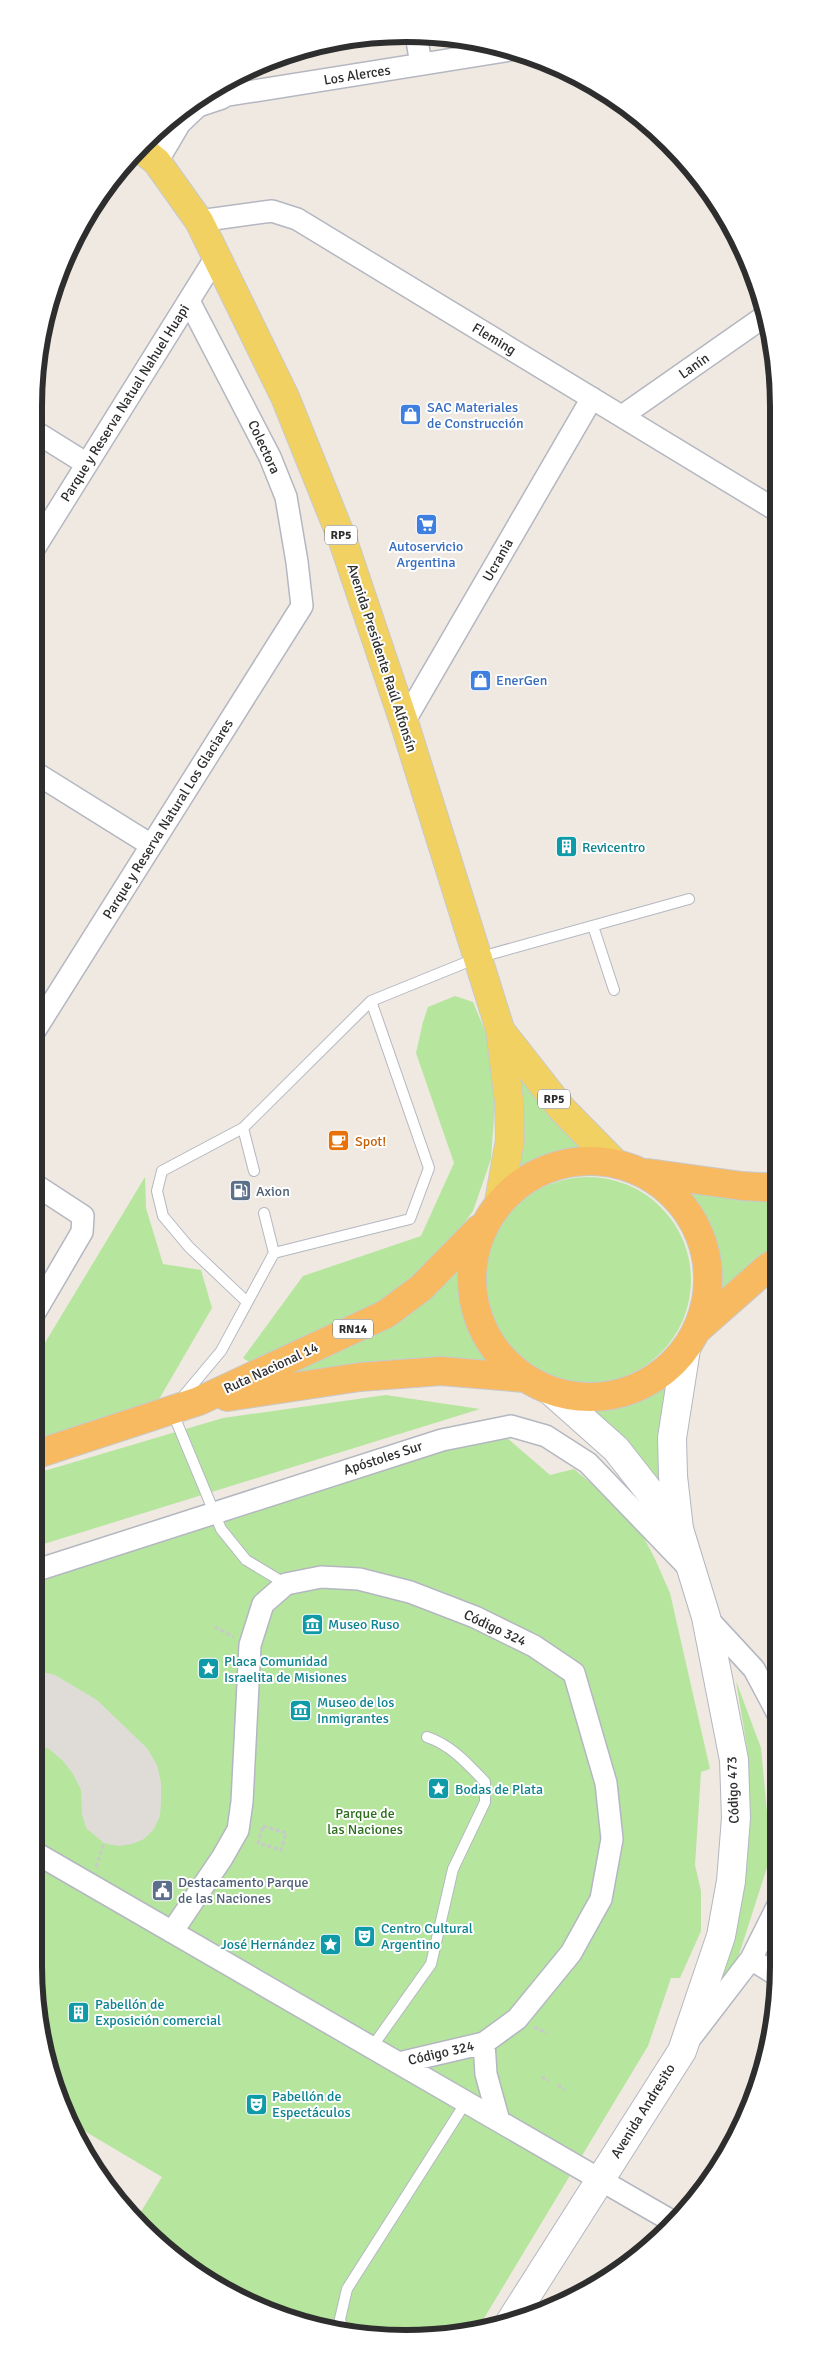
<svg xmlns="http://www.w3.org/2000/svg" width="813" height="2372" font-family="Signika,sans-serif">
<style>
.green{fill:#b6e59e}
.plaza{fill:#dfdcd8}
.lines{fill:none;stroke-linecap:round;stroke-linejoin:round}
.service-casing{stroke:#b4b7c1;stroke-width:12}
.minor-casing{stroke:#b4b7c1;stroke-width:24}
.secondary-casing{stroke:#b4b7c1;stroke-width:30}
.primary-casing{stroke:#c9c9c9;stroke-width:30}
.trunk-casing{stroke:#c9c9c9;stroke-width:30}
.path{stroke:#c9c9c9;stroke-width:3;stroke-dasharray:4 2.5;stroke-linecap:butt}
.service{stroke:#fff;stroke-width:10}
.minor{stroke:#fff;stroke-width:21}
.secondary{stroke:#fff;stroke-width:28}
.primary{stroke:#f2d163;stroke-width:28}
.trunk{stroke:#f8ba60;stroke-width:28}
.labels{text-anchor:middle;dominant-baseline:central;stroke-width:4;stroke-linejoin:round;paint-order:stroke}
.shield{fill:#fff;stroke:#6d6d6d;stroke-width:1}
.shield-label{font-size:12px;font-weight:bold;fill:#2e2e2e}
.street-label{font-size:14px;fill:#2e2e2e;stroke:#fff}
.shop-label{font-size:14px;fill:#366cbe;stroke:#fff;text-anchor:start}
.culture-label{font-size:14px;fill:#0d838f;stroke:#fff;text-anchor:start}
.food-label{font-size:14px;fill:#c56008;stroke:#fff;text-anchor:start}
.service-label{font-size:14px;fill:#4e5e75;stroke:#fff;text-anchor:start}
.park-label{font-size:14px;fill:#2c6e1b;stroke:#fff}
.rim{fill:none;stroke:#2e2e2e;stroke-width:6}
</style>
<rect width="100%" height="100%" fill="#efe9e1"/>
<!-- green -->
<path class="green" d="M455 996 473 1002 488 1038 495 1103 491 1159 473 1211 447 1247 379 1304 254 1365 243 1358 303 1276 421 1236 454 1163 416 1053 423 1022 428 1007Z
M513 1060 592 1154 543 1156 508 1183Z
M145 1177 146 1208 163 1264 201 1270 212 1308 158 1401 34 1443V1361Z
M485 1280a103 103 0 1 1 206 0a103 103 0 1 1-206 0Z
M673 1186 778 1199V1247L713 1303 714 1254 701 1220Z
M463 1259 467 1313 499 1372 269 1381Z
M670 1376 665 1486 581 1409 631 1403Z
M386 1395 480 1409 34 1547V1474L223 1418Z
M499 1431 550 1475 574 1469 623 1510 643 1536 655 1559 670 1593 710 1769 701 1772 695 1865 701 1891V1931L680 1978H671L648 2046 477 2330 431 2337 358 2335 241 2300 180 2261 136 2220 162 2177 71 2123 62 2108 41 2038 34 1966V1576Z
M736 1681 761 1748 771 1855 726 1995 719 1989 745 1869 748 1754Z"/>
<!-- plaza -->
<path class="plaza" d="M34 1670 55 1675 97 1700 147 1748 157 1765 161 1783V1802L160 1816 154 1829 144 1839 132 1844 118 1846 104 1843 86 1828 82 1814 81 1790 73 1774 63 1761 49 1749 34 1741Z"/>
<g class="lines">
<defs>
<path id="service" d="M593 926 614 990
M243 1128 162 1171 157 1191 163 1216 189 1247 247 1302
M254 1171 243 1128 371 1001 477 958 689 899
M274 1253 410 1219 429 1168 371 1001
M180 1400 221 1351 274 1253 264 1213
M172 1411 221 1529 246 1560 286 1584
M372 2047 431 1964 453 1869 485 1802V1782C467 1763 451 1745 427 1737
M343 2331 340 2319 347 2289 466 2102"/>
<path id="minor" d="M416 35 421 64
M204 95H229L510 50
M157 162 180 123 198 106 222 98
M199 221 272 211 297 219 776 510
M622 416 765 316
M34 431 87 464
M34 549 216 257
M404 722 592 398
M34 772 151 845
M34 1032 302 606 297 562 286 497 270 457 189 301
M34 1184 83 1216 82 1232 34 1314
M34 1571 442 1440 511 1426 546 1436 588 1463 690 1569
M706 1617 754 1669 779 1716
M34 1852 675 2223
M172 1932 222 1858 238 1830 242 1802 250 1645 263 1604 286 1584 321 1577 359 1579 410 1592 475 1617 534 1646 574 1673 606 1783 612 1839 601 1899 571 1953 517 2019 484 2043 399 2063
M751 1959 778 1976
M692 2036 751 1959 779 1903
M484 2043 486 2074 499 2121"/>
<path id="secondary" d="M552 1392 616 1449 678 1528
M510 2322 682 2051 721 1936 731 1881 736 1818 734 1760 706 1617 679 1529 673 1476 672 1438 686 1349"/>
<path id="primary" d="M140 148 157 162 199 221 285 397 343 541 404 722 500 1029 509 1101 510 1140 499 1202
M500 1030 562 1109 615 1163"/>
<path id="trunk" d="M472 1279a118 118 0 1 1 236 0a118 118 0 1 1-236 0Z
M648 1173 742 1186 778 1188
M698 1329 767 1268 778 1261
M227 1397 360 1377 441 1371 525 1378
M34 1455 199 1401 386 1314 421 1288 479 1229"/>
</defs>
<!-- service casing -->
<use href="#service" class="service-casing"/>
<!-- minor casing -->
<use href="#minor" class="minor-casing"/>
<!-- secondary casing -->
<use href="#secondary" class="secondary-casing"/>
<!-- primary casing -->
<use href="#primary" class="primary-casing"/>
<!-- trunk casing -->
<use href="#trunk" class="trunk-casing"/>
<!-- path -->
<path class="path" d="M215 1627 234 1637
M263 1826 286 1833 281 1850 258 1843Z
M96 1867 104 1843
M534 2027 547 2033
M542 2077 549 2081
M558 2085 565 2090"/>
<!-- service -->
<use href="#service" class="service"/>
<!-- minor -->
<use href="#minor" class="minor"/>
<!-- secondary -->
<use href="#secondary" class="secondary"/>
<!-- primary -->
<use href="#primary" class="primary"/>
<!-- trunk -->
<use href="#trunk" class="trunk"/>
</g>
<!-- icons -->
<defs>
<symbol id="shop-square" viewBox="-11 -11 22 22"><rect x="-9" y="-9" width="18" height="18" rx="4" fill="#3f7fe0" stroke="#fff"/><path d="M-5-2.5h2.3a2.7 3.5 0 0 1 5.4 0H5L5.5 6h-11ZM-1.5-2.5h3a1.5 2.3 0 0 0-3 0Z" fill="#fff"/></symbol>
<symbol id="supermarket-square" viewBox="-11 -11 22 22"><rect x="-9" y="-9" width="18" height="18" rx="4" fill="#3f7fe0" stroke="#fff"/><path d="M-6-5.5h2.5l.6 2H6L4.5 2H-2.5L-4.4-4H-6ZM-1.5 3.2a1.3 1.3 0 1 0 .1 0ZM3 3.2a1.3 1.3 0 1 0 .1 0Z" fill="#fff"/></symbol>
<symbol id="building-square" viewBox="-11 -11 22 22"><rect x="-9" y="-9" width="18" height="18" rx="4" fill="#0f9aa8" stroke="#fff"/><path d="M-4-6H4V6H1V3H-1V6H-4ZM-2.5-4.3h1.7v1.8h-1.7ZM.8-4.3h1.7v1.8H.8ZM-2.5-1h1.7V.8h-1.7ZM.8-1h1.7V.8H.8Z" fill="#fff"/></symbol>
<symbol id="cafe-square" viewBox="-11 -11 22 22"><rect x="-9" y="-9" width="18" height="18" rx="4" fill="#e8710a" stroke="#fff"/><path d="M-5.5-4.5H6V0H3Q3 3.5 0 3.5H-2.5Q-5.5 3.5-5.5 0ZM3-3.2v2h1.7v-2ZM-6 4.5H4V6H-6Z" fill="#fff"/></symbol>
<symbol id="fuel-square" viewBox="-11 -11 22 22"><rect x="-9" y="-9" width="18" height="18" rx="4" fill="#5c6f8a" stroke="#fff"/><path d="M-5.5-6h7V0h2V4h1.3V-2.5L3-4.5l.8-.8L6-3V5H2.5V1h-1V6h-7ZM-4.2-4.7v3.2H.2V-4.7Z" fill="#fff"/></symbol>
<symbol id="museum-square" viewBox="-11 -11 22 22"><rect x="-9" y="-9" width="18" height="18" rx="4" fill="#0f9aa8" stroke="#fff"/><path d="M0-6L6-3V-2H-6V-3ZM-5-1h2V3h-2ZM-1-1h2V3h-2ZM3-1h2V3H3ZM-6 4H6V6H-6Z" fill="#fff"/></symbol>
<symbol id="sight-square" viewBox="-11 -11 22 22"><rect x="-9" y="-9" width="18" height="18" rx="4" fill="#0f9aa8" stroke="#fff"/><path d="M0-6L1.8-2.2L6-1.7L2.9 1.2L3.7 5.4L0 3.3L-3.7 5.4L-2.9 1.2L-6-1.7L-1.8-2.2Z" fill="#fff"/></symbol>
<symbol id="civic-square" viewBox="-11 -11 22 22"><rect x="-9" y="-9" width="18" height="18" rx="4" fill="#5c6f8a" stroke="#fff"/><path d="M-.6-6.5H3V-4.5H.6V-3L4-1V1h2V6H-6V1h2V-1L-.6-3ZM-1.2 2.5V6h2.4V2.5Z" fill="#fff"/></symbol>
<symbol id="theatre-square" viewBox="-11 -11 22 22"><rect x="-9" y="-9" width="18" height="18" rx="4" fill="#0f9aa8" stroke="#fff"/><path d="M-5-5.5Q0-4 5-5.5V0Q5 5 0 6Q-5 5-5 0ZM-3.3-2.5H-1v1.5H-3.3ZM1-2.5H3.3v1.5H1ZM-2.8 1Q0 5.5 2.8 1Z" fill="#fff"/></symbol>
</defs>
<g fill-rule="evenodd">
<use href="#shop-square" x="398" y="402" width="25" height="25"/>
<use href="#supermarket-square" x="414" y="512" width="25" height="25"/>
<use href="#shop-square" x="468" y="668" width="25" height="25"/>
<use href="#building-square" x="554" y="834" width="25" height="25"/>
<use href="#cafe-square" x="326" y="1128" width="25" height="25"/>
<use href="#fuel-square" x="228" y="1178" width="25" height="25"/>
<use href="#museum-square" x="300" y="1612" width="25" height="25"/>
<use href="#sight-square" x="196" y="1656" width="25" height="25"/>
<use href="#museum-square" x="288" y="1698" width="25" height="25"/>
<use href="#sight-square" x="426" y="1776" width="25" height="25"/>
<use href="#civic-square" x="150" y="1878" width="25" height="25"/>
<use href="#theatre-square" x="352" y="1924" width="25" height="25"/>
<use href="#sight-square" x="318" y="1932" width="25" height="25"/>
<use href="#building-square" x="66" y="2000" width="25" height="25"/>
<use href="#theatre-square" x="244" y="2092" width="25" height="25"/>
</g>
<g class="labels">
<!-- shield labels -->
<g class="shield">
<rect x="325" y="525.5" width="32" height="19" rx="4"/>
<rect x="538" y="1089.5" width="32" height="19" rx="4"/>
<rect x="333" y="1319.5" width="40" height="19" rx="4"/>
</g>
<g class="shield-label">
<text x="341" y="535">RP5</text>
<text x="554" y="1099">RP5</text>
<text x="353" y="1329">RN14</text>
</g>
<!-- street labels -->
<g class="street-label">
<text transform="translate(357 75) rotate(-9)">Los Alerces</text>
<text transform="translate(494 339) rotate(31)">Fleming</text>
<text transform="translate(694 366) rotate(-35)">Lanín</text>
<text transform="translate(125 403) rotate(-58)">Parque y Reserva Natual Nahuel Huapi</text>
<text transform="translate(264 447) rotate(65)">Colectora</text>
<text transform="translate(498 560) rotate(-60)">Ucrania</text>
<text transform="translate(382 658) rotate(72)">Avenida Presidente Raúl Alfonsín</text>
<text transform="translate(168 819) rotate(-58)">Parque y Reserva Natural Los Glaciares</text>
<text transform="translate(271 1368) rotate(-25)">Ruta Nacional 14</text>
<text transform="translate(383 1458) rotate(-18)">Apóstoles Sur</text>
<text transform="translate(495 1628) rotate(25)">Código 324</text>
<text transform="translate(733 1790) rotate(-92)">Código 473</text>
<text transform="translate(441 2053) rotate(-13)">Código 324</text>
<text transform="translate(643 2111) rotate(-58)">Avenida Andresito</text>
</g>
<!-- shop labels -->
<g class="shop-label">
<text x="427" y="407">SAC Materiales<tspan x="427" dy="16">de Construcción</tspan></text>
<text x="426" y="546" text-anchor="middle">Autoservicio<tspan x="426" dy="16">Argentina</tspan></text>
<text x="496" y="680">EnerGen</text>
</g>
<!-- culture labels -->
<g class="culture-label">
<text x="582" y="847">Revicentro</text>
<text x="328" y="1624">Museo Ruso</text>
<text x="224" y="1661">Placa Comunidad<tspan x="224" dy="16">Israelita de Misiones</tspan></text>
<text x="317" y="1702">Museo de los<tspan x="317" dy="16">Inmigrantes</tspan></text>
<text x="455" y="1789">Bodas de Plata</text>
<text x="381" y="1928">Centro Cultural<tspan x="381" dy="16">Argentino</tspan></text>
<text x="315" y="1944" text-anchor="end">José Hernández</text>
<text x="95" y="2004">Pabellón de<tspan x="95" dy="16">Exposición comercial</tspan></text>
<text x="272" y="2096">Pabellón de<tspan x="272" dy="16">Espectáculos</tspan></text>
</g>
<!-- food labels -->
<g class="food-label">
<text x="355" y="1141">Spot!</text>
</g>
<!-- service labels -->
<g class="service-label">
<text x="256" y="1191">Axion</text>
<text x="178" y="1882">Destacamento Parque<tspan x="178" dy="16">de las Naciones</tspan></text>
</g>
<!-- park labels -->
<g class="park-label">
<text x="365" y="1813">Parque de<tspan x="365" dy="16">las Naciones</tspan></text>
</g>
</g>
<!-- crop -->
<path d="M0 0H813V2372H0ZM406 42H406A364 364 0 0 1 770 406V1966A364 364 0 0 1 406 2330H406A364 364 0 0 1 42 1966V406A364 364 0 0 1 406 42Z" fill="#fff" fill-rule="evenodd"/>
<path class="rim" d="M406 42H406A364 364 0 0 1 770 406V1966A364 364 0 0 1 406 2330H406A364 364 0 0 1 42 1966V406A364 364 0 0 1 406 42Z"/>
</svg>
